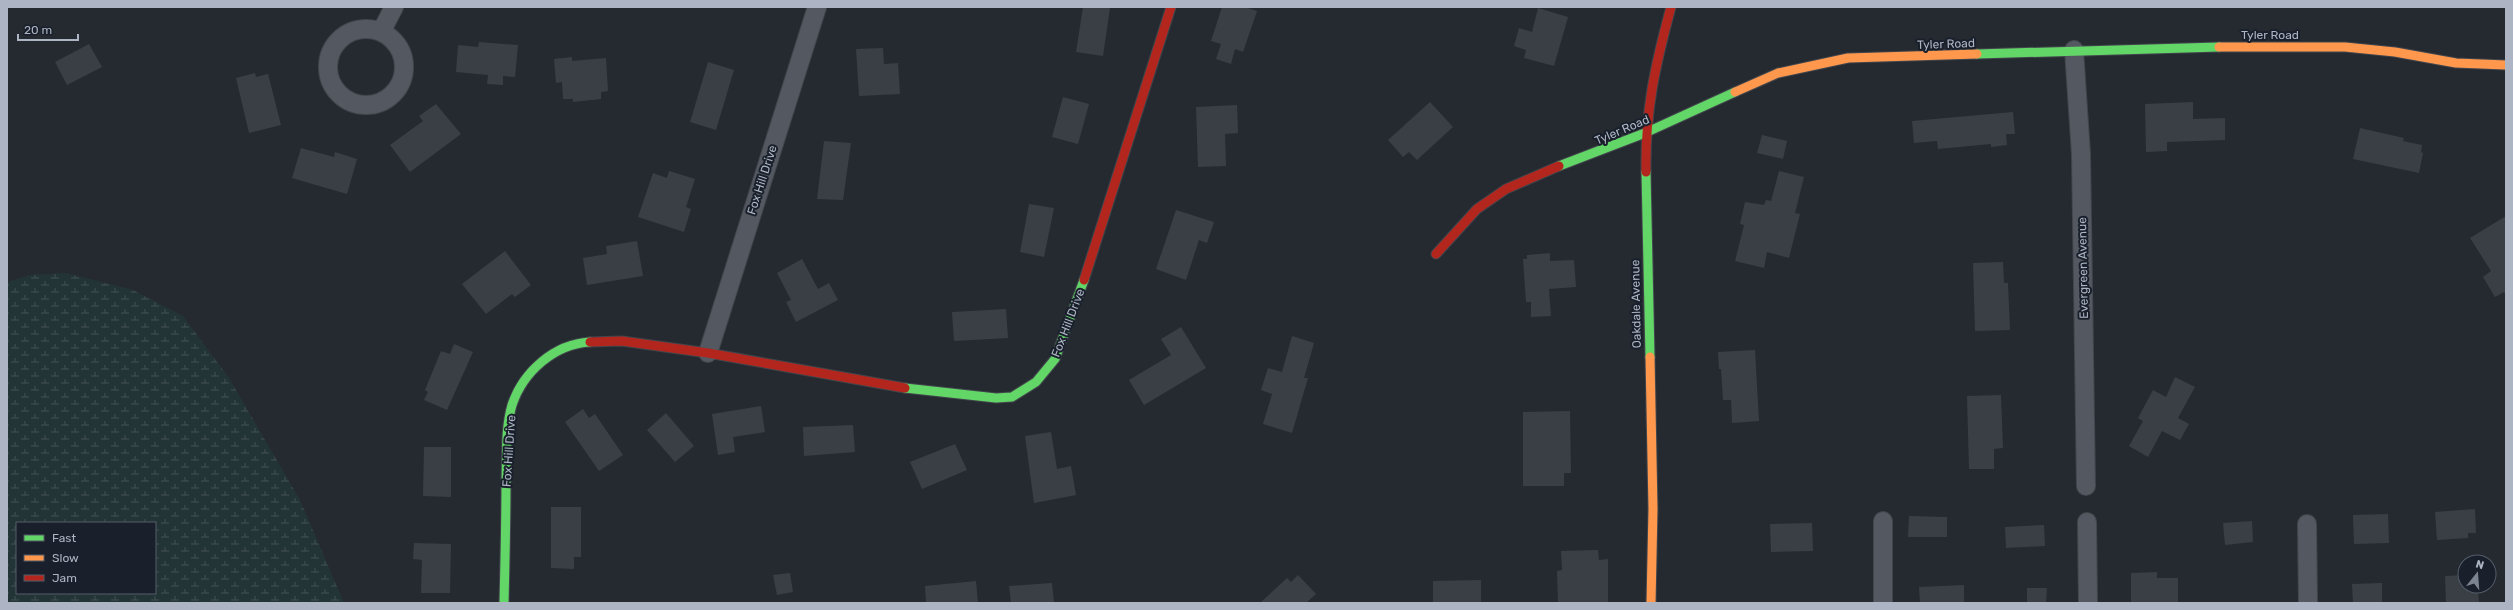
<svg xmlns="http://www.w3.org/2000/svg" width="2513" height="610" font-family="Rubik,sans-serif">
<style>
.wetland{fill:url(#wetland-marsh);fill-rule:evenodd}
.building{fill:#3a3f45}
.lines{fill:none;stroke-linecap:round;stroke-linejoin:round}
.street-casing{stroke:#42464c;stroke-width:20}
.fast-casing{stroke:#42464c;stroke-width:11}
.slow-casing{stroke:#42464c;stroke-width:11}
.jam-casing{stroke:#42464c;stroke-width:11}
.street{stroke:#545860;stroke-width:18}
.fast{stroke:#63d668;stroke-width:9}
.slow{stroke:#ff974d;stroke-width:9}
.jam{stroke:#b3261e;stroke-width:9}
.labels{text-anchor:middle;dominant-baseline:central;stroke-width:4;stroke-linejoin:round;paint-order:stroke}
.street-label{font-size:12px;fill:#adb5c4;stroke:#19202b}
</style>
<defs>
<pattern id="wetland-marsh" width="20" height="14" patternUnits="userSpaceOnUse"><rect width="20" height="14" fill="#233437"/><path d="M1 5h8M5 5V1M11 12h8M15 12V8" fill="none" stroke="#404f52"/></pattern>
</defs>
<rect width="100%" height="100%" fill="#252a31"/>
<!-- wetland -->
<path class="wetland" d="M66 273 133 290 183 316 229 378 300 500 344 603H7V282L30 275ZM17 523H155V593H17Z"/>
<!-- building -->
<path class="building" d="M1083 7 1110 8 1103 56 1076 52Z
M1222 7H1245L1257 11 1243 52 1235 49 1231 64 1216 59 1221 44 1211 41Z
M1538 8 1568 17 1554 66 1524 58 1526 50 1514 46 1519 28 1532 32Z
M479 42 518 45 515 77 503 76V85L487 84 488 75 456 72 458 45 478 47Z
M89 44 102 67 67 85 55 62Z
M883 48 884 64 898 63 900 94 859 96 856 49Z
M572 57V61L606 58 608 91 601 92V99L573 102V99H563L562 82 556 83 554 59Z
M708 62 734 70 716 130 690 122Z
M255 73 256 77 268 74 281 125 249 133 236 78Z
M1063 97 1089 104 1078 144 1052 137Z
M1430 102 1453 127 1417 160 1409 152 1403 157 1388 140Z
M2193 102V119L2225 118V140L2167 142V151L2146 152 2145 104Z
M436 104 461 134 410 172 390 145 423 121 419 116Z
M1237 105 1238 133 1225 134 1226 166 1198 167 1196 107Z
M2013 112 2015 134H2006L2007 145 1991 147V144L1938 149 1937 141 1914 143 1912 121Z
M2360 128 2404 138 2403 141 2422 145 2421 152 2423 153 2419 173 2353 159Z
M1762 135 1787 141 1783 159 1757 153Z
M824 141 851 143 843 200 817 199Z
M301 148 334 157 335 152 357 159 347 194 292 178Z
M669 171 695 179 686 207 691 209 684 232 638 217 653 173 667 178Z
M1779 171 1804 177 1795 213 1800 214 1789 258 1767 252 1764 268 1735 261 1744 225 1740 224 1745 202 1764 205 1766 200 1771 201Z
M1029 204 1054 208 1044 257 1020 252Z
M1176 210 1214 222 1207 243 1199 240 1186 280 1156 269Z
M2506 216V295L2504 292 2495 297 2483 277 2491 271 2470 238Z
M637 241 643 276 587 285 583 258 607 254 606 246Z
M505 251 531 285 515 297 512 294 486 314 462 284Z
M1550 253V261L1574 260 1576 287 1549 289 1551 316 1531 317V302H1526L1523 259H1527V255Z
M802 259 818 289 829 283 838 300 796 322 786 302 791 300 777 273Z
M2003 262 2004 283H2008L2010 330 1975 331 1973 263Z
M1006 309 1008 338 954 341 952 312Z
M1181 327 1206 368 1144 405 1129 380 1171 355 1161 339Z
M1292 336 1314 343 1304 378H1308L1292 433 1263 424 1272 394 1261 390 1268 368 1282 372Z
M454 344 473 352 447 410 424 400 428 392 425 390 441 351 450 354Z
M1755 350 1759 421 1732 423 1731 400H1723L1721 369H1719L1718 352Z
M2175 377 2195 387 2178 418 2189 424 2180 440 2162 431 2148 457 2129 446 2143 421 2138 418 2153 390 2166 397Z
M2001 395 2003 448 1994 449V469H1969L1967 396Z
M761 406 765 432 733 437 735 452 718 455 712 414Z
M583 409 589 418 595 414 623 455 599 471 565 422Z
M1570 411 1571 473H1564V486H1523V412Z
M666 413 694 446 675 462 647 430Z
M853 425 855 452 804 456 803 427Z
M1051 432 1057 469 1071 466 1076 495 1034 503 1025 436Z
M955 444 967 470 922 489 910 462Z
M424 447H451V497L423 496Z
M551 507H581V557H574V569L551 568Z
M2475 509 2476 533H2468V538L2437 540 2435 512Z
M2388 514 2389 543 2354 544 2353 515Z
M1909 516 1947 517V537H1908Z
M2252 521 2253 542 2225 545 2223 523Z
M1812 523 1813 551 1771 552 1770 524Z
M2044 525 2045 546 2006 548 2005 527Z
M414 543 451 544 450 593H421L422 560 413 559Z
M1598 550 1599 560 1608 559V603L1558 602 1557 571 1562 570 1561 551Z
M2157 572V578H2178V603H2131V573Z
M790 573 793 592 777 595 773 575Z
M1298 575 1316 594 1306 603H1260L1287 578 1291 582Z
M2465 575V586H2478L2479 603H2446L2445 576Z
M1481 580V603H1433V581Z
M976 581 978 603H926L925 586Z
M1052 583 1054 603H1011L1009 586Z
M2382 583V603H2353L2352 584Z
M1964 585V603H1920L1919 587Z
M2027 588H2047L2046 603H2027Z"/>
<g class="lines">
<defs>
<path id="street" d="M328 67a38 38 0 1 1 76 0a38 38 0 1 1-76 0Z
M381 32 394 7
M2074 50 2081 154 2086 486
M708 353 817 7
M1883 521V603
M2087 522 2088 603
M2307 524 2308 603"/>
<path id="fast" d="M1977 54 2219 47
M1559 166 1645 133 1735 92
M1646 172 1650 357
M905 388 996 398 1012 397 1036 382 1055 359 1084 280
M504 603C505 562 506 522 506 481 507 457 505 429 512 405 523 372 554 344 590 342"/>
<path id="slow" d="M2219 47H2345L2395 52 2456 63 2506 65
M1735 92 1778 73 1848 58 1977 54
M1650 357 1653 509 1651 603"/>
<path id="jam" d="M1646 172C1645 111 1655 66 1671 7
M1436 254 1477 209 1506 189 1559 166
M1084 280 1171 7
M590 342 622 341 708 353 905 388"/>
</defs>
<!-- street casing -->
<use href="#street" class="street-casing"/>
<!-- fast casing -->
<use href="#fast" class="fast-casing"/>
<!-- slow casing -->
<use href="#slow" class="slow-casing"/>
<!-- jam casing -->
<use href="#jam" class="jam-casing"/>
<!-- street -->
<use href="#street" class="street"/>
<!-- fast -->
<use href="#fast" class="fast"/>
<!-- slow -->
<use href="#slow" class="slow"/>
<!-- jam -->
<use href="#jam" class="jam"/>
</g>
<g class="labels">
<!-- street labels -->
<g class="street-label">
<text x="2270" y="35">Tyler Road</text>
<text transform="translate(1946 44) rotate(-2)">Tyler Road</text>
<text transform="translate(1622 130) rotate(-23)">Tyler Road</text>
<text transform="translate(762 180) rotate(-72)">Fox Hill Drive</text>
<text transform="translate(2083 268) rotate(-91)">Evergreen Avenue</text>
<text transform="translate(1636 304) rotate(-91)">Oakdale Avenue</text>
<text transform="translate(1068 323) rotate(-69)">Fox Hill Drive</text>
<text transform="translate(509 451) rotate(-86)">Fox Hill Drive</text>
</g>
</g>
<!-- border -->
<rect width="2513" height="610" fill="none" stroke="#adb5c4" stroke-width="16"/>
<!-- legend -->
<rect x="16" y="522" width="140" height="72" fill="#19202b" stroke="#545c68"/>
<rect x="24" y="535" width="20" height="6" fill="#63d668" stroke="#545c68"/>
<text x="52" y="542" font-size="12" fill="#adb5c4">Fast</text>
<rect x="24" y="555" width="20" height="6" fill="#ff974d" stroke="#545c68"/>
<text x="52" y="562" font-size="12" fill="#adb5c4">Slow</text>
<rect x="24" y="575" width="20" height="6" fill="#b3261e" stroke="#545c68"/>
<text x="52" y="582" font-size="12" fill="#adb5c4">Jam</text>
<!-- north arrow -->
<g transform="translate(2477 574) rotate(17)"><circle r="19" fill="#19202b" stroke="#545c68"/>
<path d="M0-3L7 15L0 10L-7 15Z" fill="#7d8491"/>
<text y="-6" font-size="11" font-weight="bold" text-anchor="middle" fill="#adb5c4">N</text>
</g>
<!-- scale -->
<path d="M18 34v6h60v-6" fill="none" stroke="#adb5c4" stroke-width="2"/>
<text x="24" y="34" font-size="12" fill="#adb5c4" stroke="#19202b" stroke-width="3" paint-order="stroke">20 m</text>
</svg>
